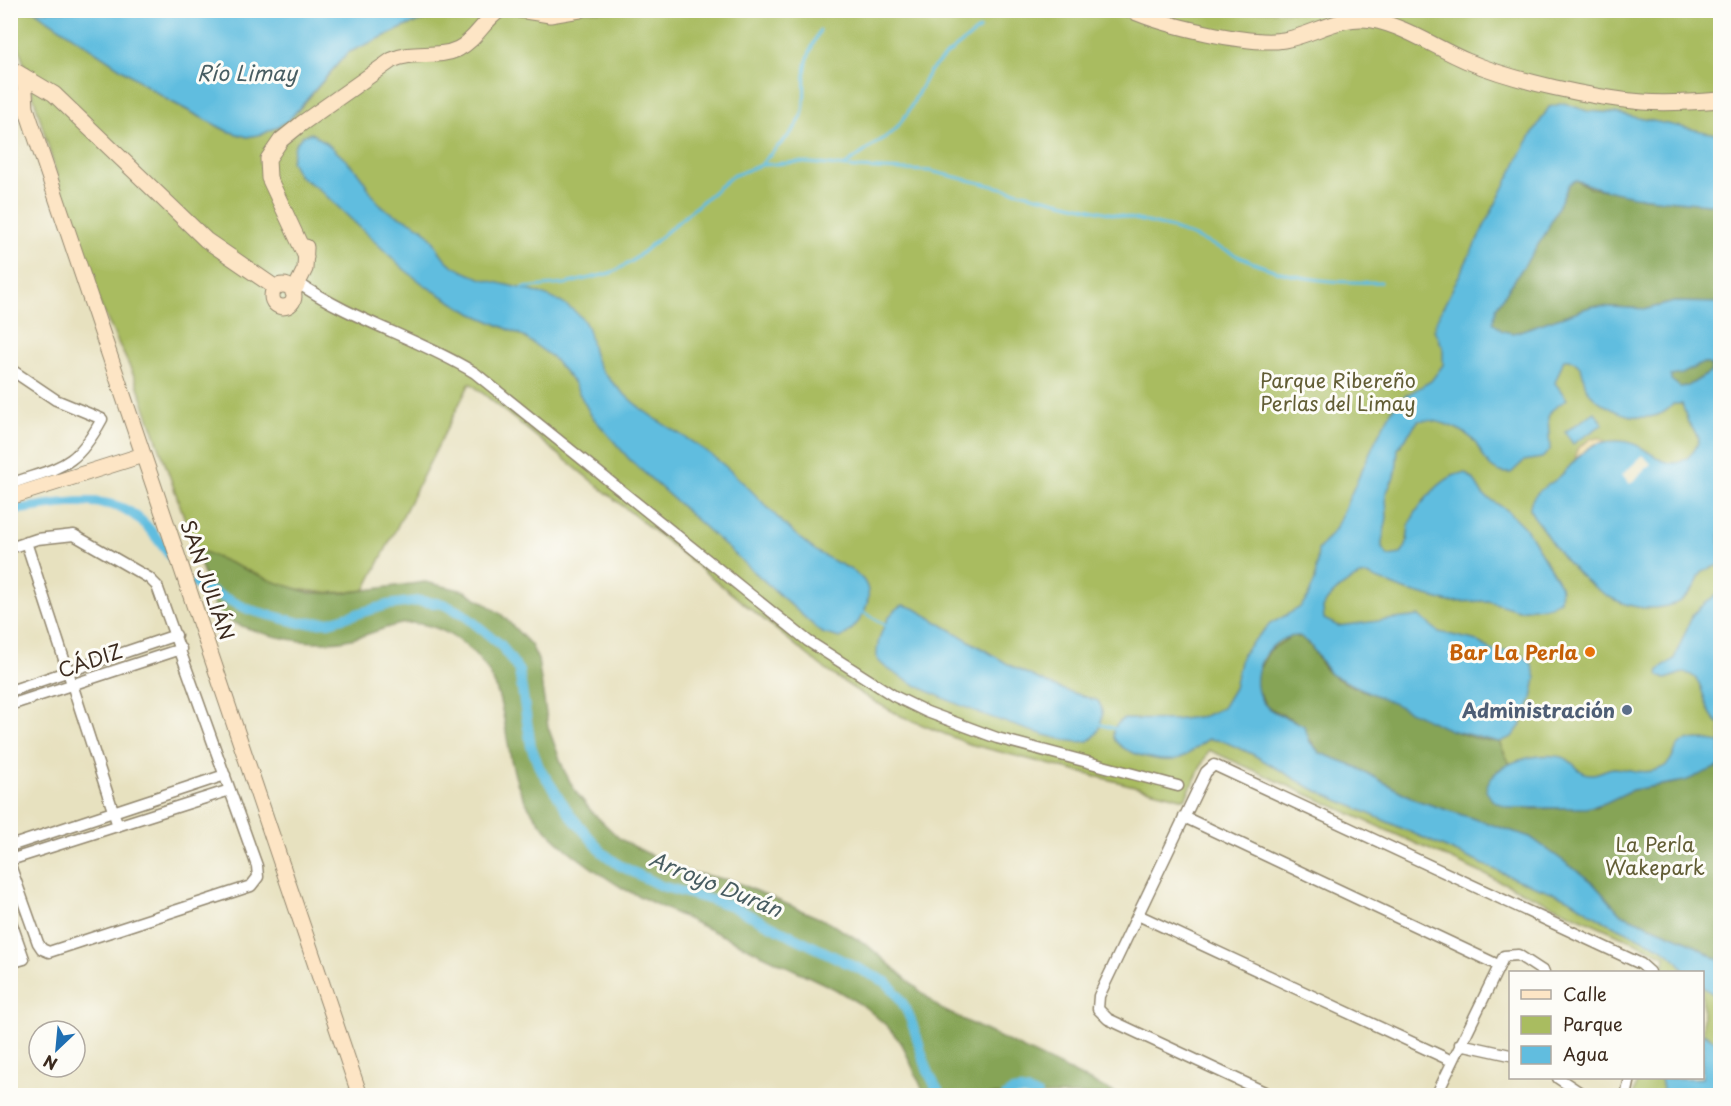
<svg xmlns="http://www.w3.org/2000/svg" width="1731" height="1106" font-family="'Playpen Sans',sans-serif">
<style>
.green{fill:#a9bc60;stroke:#72733f;stroke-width:1.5}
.forest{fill:#86a456;stroke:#60673a;stroke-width:1.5}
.sand{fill:#eeda9e;stroke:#94825e;stroke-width:1.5}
.water{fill:#61bddf;stroke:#4e747e;stroke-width:1.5;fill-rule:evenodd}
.pier{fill:#e7e1bf}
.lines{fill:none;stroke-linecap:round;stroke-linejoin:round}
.stream{stroke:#61bddf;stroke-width:3}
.canal{stroke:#61bddf;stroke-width:10}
.street-casing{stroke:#91866e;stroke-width:13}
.secondary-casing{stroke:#91866e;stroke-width:17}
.street{stroke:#fff;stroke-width:10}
.secondary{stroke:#fde5c5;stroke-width:15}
.food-dot{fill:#e8710a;stroke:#fdfcf7;stroke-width:2}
.service-dot{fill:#5c6f8a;stroke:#fdfcf7;stroke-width:2}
.labels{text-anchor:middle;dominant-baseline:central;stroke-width:6;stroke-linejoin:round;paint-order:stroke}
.park-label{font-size:20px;fill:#625d35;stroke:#fdfcf7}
.street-label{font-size:20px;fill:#3b2a1e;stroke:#fdfcf7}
.food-label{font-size:20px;font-weight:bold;fill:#c56008;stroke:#fdfcf7;text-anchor:end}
.service-label{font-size:20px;font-weight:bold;fill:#4e5e75;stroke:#fdfcf7;text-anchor:end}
.water-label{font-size:21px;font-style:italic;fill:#485d62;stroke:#fdfcf7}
</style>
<rect width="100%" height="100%" fill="#fdfcf7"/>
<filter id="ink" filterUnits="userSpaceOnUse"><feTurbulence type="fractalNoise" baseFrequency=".0167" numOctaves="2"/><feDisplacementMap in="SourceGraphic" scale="12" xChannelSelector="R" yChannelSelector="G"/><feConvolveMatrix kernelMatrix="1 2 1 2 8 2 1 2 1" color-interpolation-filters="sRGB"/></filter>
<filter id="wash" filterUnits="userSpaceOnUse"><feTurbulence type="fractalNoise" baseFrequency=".008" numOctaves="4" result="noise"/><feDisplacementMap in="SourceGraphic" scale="24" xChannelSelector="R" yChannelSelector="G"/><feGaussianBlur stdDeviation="1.35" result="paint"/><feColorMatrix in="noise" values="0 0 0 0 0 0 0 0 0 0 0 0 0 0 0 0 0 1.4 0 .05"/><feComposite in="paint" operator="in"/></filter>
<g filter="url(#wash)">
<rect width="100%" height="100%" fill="#e7e1bf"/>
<!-- green -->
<path class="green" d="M10 11H35L168 100 227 131 277 128 295 114 347 53 409 25 456 11H1720V1044L1703 1033 1702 972H1663L1665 956 1209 750 1185 799 969 744 901 716 868 698 830 673 470 383 365 590C296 601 256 575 195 548L135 378 86 275 11 20Z
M1638 1078H1661L1664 1095 1633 1096Z"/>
<!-- forest -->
<path class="forest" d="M1576 180 1590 188 1624 192 1644 198 1720 205V303L1674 302 1647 309 1593 306 1514 333C1504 333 1493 330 1492 317L1497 306 1545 234 1569 184Z
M1703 363 1711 365V372L1688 386 1680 387 1671 380V376Z
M195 548 272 581 310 593H344L425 582 465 591 483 602 502 615 531 645 538 660 548 727 564 770 575 791 592 812 620 839 679 870 733 881 826 921 866 944 941 1009 1119 1095H925L902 1044 887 1026 865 1007 835 989 624 889C584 864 535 832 518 785 499 733 513 680 461 642 403 600 382 641 327 642 289 643 252 632 218 616Z
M1292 636C1315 637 1314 661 1329 673 1345 686 1365 690 1383 698 1422 714 1456 739 1499 742L1511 766 1498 770 1526 809 1596 807 1632 790 1675 783 1720 766V961L1689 942 1621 914 1591 881 1530 837 1416 800 1352 765 1320 753 1296 721 1267 707 1255 687 1257 673 1270 650Z"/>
<!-- sand -->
<path class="sand" d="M1592 438H1600L1606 442 1589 448 1575 461 1577 449Z"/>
<!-- water -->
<path class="water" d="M35 11H456L409 25 347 53 288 121 263 134 247 137 227 131 168 100Z
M1564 103 1587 111 1615 113 1720 135V205C1672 200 1620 199 1576 180L1569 184 1545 234 1497 306 1493 322 1502 331 1514 333 1593 306 1647 309 1674 302 1720 303V564C1715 568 1710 567 1704 571 1700 573 1699 578 1697 582 1690 596 1678 605 1662 607 1610 616 1564 565 1540 525 1537 519 1529 514 1530 506 1532 492 1548 486 1558 478 1571 467 1582 448 1599 443 1609 441 1622 440 1631 443 1650 448 1667 475 1688 457 1694 452 1698 446 1699 438L1688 422 1682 404H1673C1653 429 1609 414 1590 393 1579 381 1590 370 1570 359H1564L1555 383 1567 399 1552 410 1548 417 1550 450 1542 458 1524 461 1511 473C1487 474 1485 456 1474 441 1464 429 1433 417 1418 421L1398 449 1396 473 1386 494 1387 518 1382 542V548L1388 556 1401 554C1410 545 1406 534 1410 523 1418 505 1444 473 1465 473L1474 480 1483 495 1507 510 1527 530 1561 586 1560 600 1550 606 1518 610 1488 601 1449 602 1404 590 1367 575C1352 576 1329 594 1323 608L1324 619 1338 626 1419 616 1439 632 1474 640 1496 652 1511 650 1525 657 1531 662 1536 678 1532 699 1521 725 1512 737 1499 742 1450 730 1330 674 1309 643 1299 636C1266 634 1242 683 1267 707 1277 716 1293 719 1304 726L1310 742 1320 753 1352 765 1416 800 1530 837 1591 881 1621 914 1689 942 1720 961V999L1703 987 1702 972H1686L1675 958 1660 947 1604 921 1568 898 1518 880 1309 787 1252 754 1223 741 1209 739C1196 746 1188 758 1173 760 1154 763 1088 745 1123 719L1174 720 1204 716 1222 708 1234 688 1241 657 1249 646 1270 624 1299 608 1307 599 1315 580 1318 550 1335 529 1376 439 1393 408 1403 397 1431 381 1443 365V348L1434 330 1436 321 1527 142 1549 107ZM1703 363 1711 365V372L1688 386 1680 387 1671 380V376L1682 374Z
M311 133C324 139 354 166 362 178 369 188 373 199 383 207 396 218 419 221 429 235 437 244 440 257 451 264 487 289 537 283 573 310 597 328 586 345 599 366 607 379 621 391 633 402 658 424 689 437 715 458 751 485 777 523 815 550 829 561 854 567 864 581 877 600 857 630 840 638L822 633 630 460 591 415 573 382 552 357 521 335 469 312 427 287 405 270 319 189 299 176 291 161 295 145 302 136Z
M1595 412 1603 424 1573 444 1565 432Z
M1720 591V724C1701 713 1706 672 1683 673 1677 674 1672 678 1665 679L1658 675 1659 670 1674 659 1693 614Z
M903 605 914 608 1013 667 1055 687 1098 701C1103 708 1103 715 1101 723 1100 730 1095 738 1088 741 1063 750 887 682 877 658 876 641 886 612 903 605Z
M1699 739 1720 743V766L1685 781 1632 790 1605 803 1586 808H1509L1492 800 1486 791C1488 763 1539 751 1562 757 1574 760 1578 775 1592 774 1600 774 1606 768 1614 768 1630 769 1644 775 1659 769 1681 761 1666 740 1699 739Z
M1703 1033 1720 1044V1095H1664L1661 1078H1702Z"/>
<!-- pier -->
<path class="pier" d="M1643 455 1651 464 1630 484 1622 475Z"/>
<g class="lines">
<!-- stream -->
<path class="stream" d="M761 165C773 148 794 136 802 115 806 102 804 88 805 74 806 58 813 44 820 30
M844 166 894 131 907 114 929 72 945 56 980 29
M522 288 565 284 611 273 631 262 732 176 761 165 799 162 857 168 930 171 1168 227C1201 238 1231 254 1262 266 1300 281 1341 283 1381 282
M861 611 889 627
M1099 724 1119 730"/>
<!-- canal -->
<path class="canal" d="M10 510C48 507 102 491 134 515 149 525 160 543 171 557
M195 584 250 610 300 623 329 622 387 605 419 601 443 604 463 614 501 645 519 671 531 746 539 767 571 816 603 853 619 865 661 886 729 905 886 982C922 1017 914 1058 942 1096
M1006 1096C1016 1087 1027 1092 1038 1096"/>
</g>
</g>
<g filter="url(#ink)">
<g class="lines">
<defs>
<path id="street" d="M298 283C354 321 418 338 475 373L808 641 894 696 927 712 997 738 1178 786
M10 369 56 400 102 419C75 469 61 466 10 484
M26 542 118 826
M10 548 37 539 74 535 149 578 157 586 257 866 258 877 251 886 49 952 42 949 38 943 10 865
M10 691 176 635
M10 705 181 649
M1184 817 1498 965
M10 846 225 775
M10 860 230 790
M1138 915 1452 1061
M10 919 24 959 10 963
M1460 1044 1510 1055
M1558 1078 1585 1096
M1273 1096 1108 1019 1098 1009 1099 996 1206 772 1214 765 1641 964 1650 972
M1436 1096 1504 956 1518 955 1544 972
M1626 1096 1630 1078"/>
<path id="secondary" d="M519 10 550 15 580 10
M1130 10C1163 25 1249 46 1284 40 1314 35 1341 14 1372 20 1405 26 1436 48 1467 61 1515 81 1592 98 1643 102 1669 104 1695 102 1720 100
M10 68 54 94 206 240 276 288
M24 76 26 108 360 1096
M306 257 269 178 268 159 281 140 301 124 392 60C413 50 437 59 458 49 475 41 484 20 500 10
M272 296a11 11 0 1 1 22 0a11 11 0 1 1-22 0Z
M293 293 305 269 306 247
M10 497 143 455"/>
</defs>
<!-- street casing -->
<use href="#street" class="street-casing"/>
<!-- secondary casing -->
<use href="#secondary" class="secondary-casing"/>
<!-- street -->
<use href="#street" class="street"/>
<!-- secondary -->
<use href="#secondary" class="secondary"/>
</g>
</g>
<!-- markers -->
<circle class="food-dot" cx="1590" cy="652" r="6"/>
<circle class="service-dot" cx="1627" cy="710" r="6"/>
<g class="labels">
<!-- park labels -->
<g class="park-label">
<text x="1338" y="380">Parque Ribereño<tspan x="1338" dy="23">Perlas del Limay</tspan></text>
<text x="1655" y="844">La Perla<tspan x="1655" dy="23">Wakepark</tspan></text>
</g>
<!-- street labels -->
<g class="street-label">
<text transform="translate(208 580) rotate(71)">SAN JULIÁN</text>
<text transform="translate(90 660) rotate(-19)">CÁDIZ</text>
</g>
<!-- food labels -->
<g class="food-label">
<text x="1578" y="652">Bar La Perla</text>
</g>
<!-- service labels -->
<g class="service-label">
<text x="1615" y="710">Administración</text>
</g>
<!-- water labels -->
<g class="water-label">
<text x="247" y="72">Río Limay</text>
<text transform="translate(716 883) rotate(22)">Arroyo Durán</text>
</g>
</g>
<!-- margin -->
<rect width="1731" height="1106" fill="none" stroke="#fdfcf7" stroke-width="36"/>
<!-- legend -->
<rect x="1509" y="971" width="195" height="108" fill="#fdfcf7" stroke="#afa8a0" stroke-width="1.5"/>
<rect x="1521" y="990" width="30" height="9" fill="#fde5c5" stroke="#afa8a0" stroke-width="1.5"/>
<text x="1563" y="1001" font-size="18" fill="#3b2a1e">Calle</text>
<rect x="1521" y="1016" width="30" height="18" fill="#a9bc60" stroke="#afa8a0" stroke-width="1.5"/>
<text x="1563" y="1031" font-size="18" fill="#3b2a1e">Parque</text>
<rect x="1521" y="1046" width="30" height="18" fill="#61bddf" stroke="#afa8a0" stroke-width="1.5"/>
<text x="1563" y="1061" font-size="18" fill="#3b2a1e">Agua</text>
<!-- north arrow -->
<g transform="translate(57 1049) rotate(206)"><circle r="28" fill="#fdfcf7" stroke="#afa8a0" stroke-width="1.5"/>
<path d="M0-4.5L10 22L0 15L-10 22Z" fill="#1f6fb2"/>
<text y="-9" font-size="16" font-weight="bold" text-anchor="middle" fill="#3b2a1e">N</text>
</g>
</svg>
